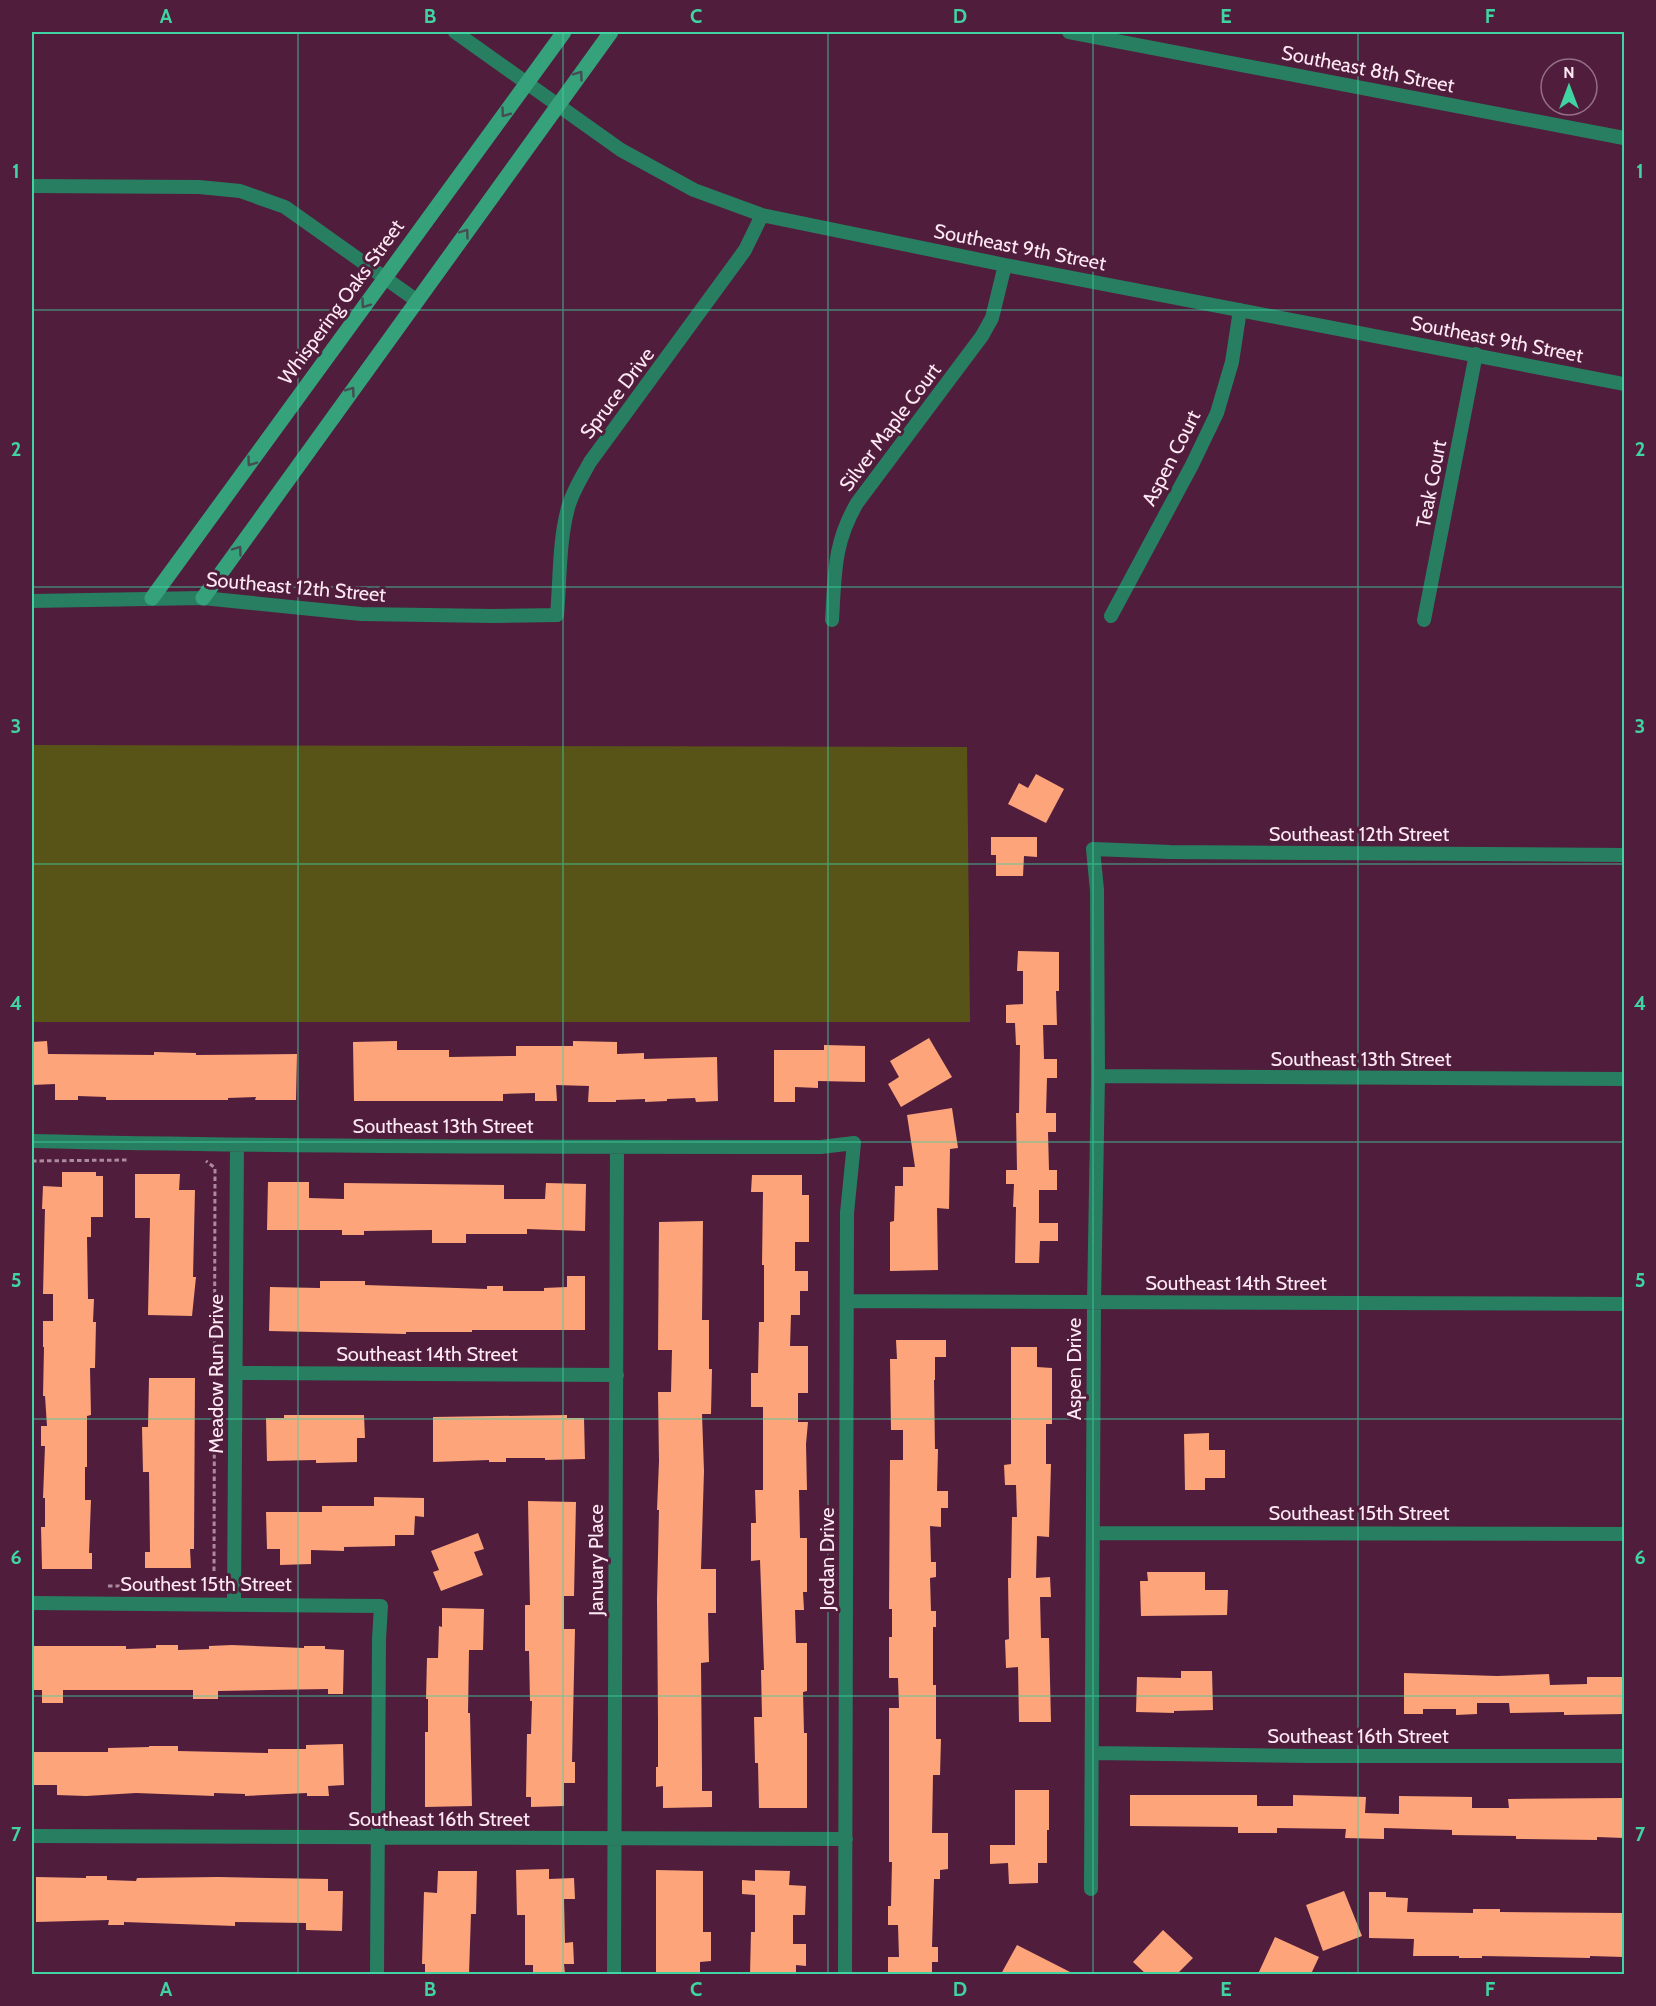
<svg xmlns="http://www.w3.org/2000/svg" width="1656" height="2006" font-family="Cabin,sans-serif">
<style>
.green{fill:#585417}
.building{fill:#fda47a}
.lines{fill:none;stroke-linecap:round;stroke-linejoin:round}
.path{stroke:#ac899d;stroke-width:3;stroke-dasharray:4.5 3;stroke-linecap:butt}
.street{stroke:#287e60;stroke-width:14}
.secondary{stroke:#35a27c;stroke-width:15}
.oneway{stroke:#474c52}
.grid{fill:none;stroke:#40d4a2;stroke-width:1.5;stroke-opacity:0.55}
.labels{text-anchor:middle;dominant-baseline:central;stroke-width:6;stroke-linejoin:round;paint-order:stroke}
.street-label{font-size:20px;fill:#fde8f3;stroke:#501e3c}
.neatline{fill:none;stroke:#40d4a2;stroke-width:2}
.grid-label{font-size:20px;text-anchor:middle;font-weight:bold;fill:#40d4a2}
</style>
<rect width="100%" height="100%" fill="#501e3c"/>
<!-- green -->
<path class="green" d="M32 745 967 747 970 1022H32Z"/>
<!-- building -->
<path class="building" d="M1036 774 1064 789 1046 823 1008 804 1019 783 1028 788Z
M991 837H1037V857L1024 856 1023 876H996V855H991Z
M1018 951 1059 952V991H1056L1057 1025H1043L1044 1059H1057V1078H1047L1046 1113H1056V1132H1048L1049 1170H1057V1190H1039V1223H1058V1241H1040L1039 1263H1015L1016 1207H1013L1014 1184H1006V1170H1017L1016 1113H1019L1020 1045H1016L1015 1023H1006V1005L1023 1004V971H1017Z
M929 1038 952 1077 901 1107 888 1084 899 1077 890 1061Z
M47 1041 48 1054 154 1055V1052L196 1053V1055L297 1054 296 1100H255L256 1097 228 1098V1100H106V1097L78 1096V1100H55V1084L32 1085V1042Z
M397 1041V1050H449V1057L516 1056V1046H573V1041L617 1042V1054L644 1053V1059L717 1057 718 1101 696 1102 695 1098 667 1099V1101L645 1102V1099L616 1100V1102H588L589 1086 556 1085 557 1101H535V1093L503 1094V1101H354L353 1042Z
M824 1045 865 1046V1082L818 1081V1088L795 1087V1102H774V1050H824Z
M952 1108 958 1148 950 1149 949 1209 937 1208 938 1270 890 1271V1222L894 1221 895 1186H903V1167H915L907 1115Z
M62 1172H96V1176H103V1217H91V1237H87L88 1299H94L93 1322H96L95 1368H90L91 1415 87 1416V1467H85V1500H91L89 1553H92V1569H42L41 1527H45V1498H43L45 1446H41V1426H47L45 1396H43L44 1347H43V1321H53V1294H43L45 1209H42L43 1186 62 1187Z
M135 1174H180L179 1190H195L193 1277H196L192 1316 148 1315 150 1218H135Z
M752 1175H802V1195H809V1242H795V1271H808V1291H800V1315H791L790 1346H808V1393H798V1422H808L806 1444 807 1490H799L800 1538H807V1592H803L804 1610H795L796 1643H807V1691L803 1692 804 1733H807V1808H759L758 1763H755L754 1717H762L761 1670H764L760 1560 751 1561V1523H756L755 1490H763V1407H751V1373H758L759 1322H764V1265H762L763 1192H751Z
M268 1182H309V1198L344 1199V1183L504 1185V1199H545L546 1183 586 1184 585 1231 527 1229V1234H466V1243H432V1230L364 1231V1235H342V1230H267Z
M703 1221 702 1320H709V1369H712L711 1414H702L704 1471 701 1569H716V1613H708L709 1662 701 1663 702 1773V1791H712V1807L663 1808V1786L656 1787V1767H658V1719L657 1599 659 1510H657L659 1461 658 1392H671L672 1350H658L659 1222Z
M567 1276H585V1330H472V1332H406V1334L269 1331 270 1287 320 1288V1281H365V1285L487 1289V1286H503V1291H544V1288L567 1287Z
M896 1340H946V1357H935V1380H934L935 1449H938L937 1491H948V1508H941V1527L930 1526 931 1562H936V1577L930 1578 931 1611H936V1627H933V1685H936V1739H941L940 1775H933L932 1833H948V1869L940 1870V1879H934L932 1947H938V1962H932V1974H888V1957H899L898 1925H888V1906H891L892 1862H889V1708H899L898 1678H889V1637H892V1609H889L890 1460H903V1430H891L890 1359H897Z
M1011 1347H1037V1367L1052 1368V1424H1046V1464H1051L1049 1537 1037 1536 1036 1578 1050 1577 1051 1597H1040L1041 1638H1049L1051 1722H1019L1018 1667 1006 1668 1005 1640 1009 1639 1008 1578H1011L1012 1517H1017L1016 1485H1005L1004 1465 1011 1464Z
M149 1378H195L194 1549H190L191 1568H145V1552H150L149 1472H143L142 1427H148Z
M284 1415H364L365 1438H357V1462L316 1463V1460L267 1461 266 1418H284Z
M567 1415V1418H584L585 1459 545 1460V1458H506V1462H489V1460L433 1462V1417Z
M1209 1433V1450H1225V1478H1205V1490H1185L1184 1434Z
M374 1497 424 1498V1517L415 1516 414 1535H395V1546L344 1547V1551L311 1550V1564L280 1565V1549H267L266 1512H322V1506H374Z
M528 1501 576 1502 574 1596H564V1629H575L572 1762H575V1783H564V1806L531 1807V1797H526L527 1734H531L532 1701H530L529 1651H525V1605H530Z
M478 1533 484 1549 474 1552 483 1575 441 1591 433 1572 439 1570 431 1551Z
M1147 1572H1205V1590H1228L1227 1615 1141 1616 1140 1581H1148Z
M442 1608 484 1609 483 1650H469L468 1713H470L472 1806 425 1807V1732H428V1699H426L427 1658H438L439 1626 442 1627Z
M156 1645H178V1650L209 1649V1646L232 1645 304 1648V1646H325V1649L344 1650 343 1694H328V1689L218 1691V1699H193V1690H63V1703H42V1690H34V1646H126V1649L156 1648Z
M1181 1671H1212L1213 1710 1174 1711V1713L1136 1712 1137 1677 1181 1678Z
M1404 1673 1497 1676 1549 1674 1550 1685 1587 1684V1677H1624V1714L1564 1715V1712L1510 1713 1509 1703H1477V1714L1456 1715V1709H1423V1714H1404Z
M343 1744 344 1785 328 1786 329 1796H307V1793L245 1796V1794L214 1793V1796L136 1793 86 1796 57 1795V1785H33L34 1752H108V1748L149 1747V1746H178V1751L268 1753V1749H306V1745Z
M1015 1790H1049V1830H1047V1863H1038V1883L1009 1884 1008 1863 990 1864V1845H1015Z
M1130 1795H1257V1806H1293V1795L1366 1797 1365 1813 1399 1814V1796L1472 1797V1808H1509L1508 1799 1624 1798V1838L1597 1837V1840L1516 1839V1836L1452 1835V1830L1384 1828V1839L1345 1838 1346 1829 1277 1828V1833H1238V1827L1130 1826Z
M549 1869V1879L574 1878 575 1899H564L565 1943 573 1942 574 1964H564L565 1974H533V1965H525V1915H517L516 1870Z
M656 1870 703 1871V1932H711V1961L700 1962V1974H656Z
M755 1870 790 1871 789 1885 806 1886 805 1915H793V1944H806V1966L796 1965V1974H750L751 1932H755V1895L742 1894V1880L755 1881Z
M438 1871H477L476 1914H471L469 1974H425V1964H422L424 1892 437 1893Z
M86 1876H107V1880L136 1881 137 1878 218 1877 328 1879V1891H343L342 1931 306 1930V1923L235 1922V1926L124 1922V1925H108L109 1920 36 1922V1877L86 1878Z
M1344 1891 1362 1936 1323 1951 1306 1905Z
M1369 1892H1386V1897L1408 1898 1407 1912 1473 1913V1909H1500V1912L1624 1913V1957L1590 1956V1958L1482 1956V1958H1459V1956H1413L1414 1939 1369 1938Z
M1163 1930 1193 1958 1177 1974H1146L1133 1962Z
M1275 1937 1319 1957 1311 1974H1258Z
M1017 1945 1074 1974H1001Z"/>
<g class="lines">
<!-- path -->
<path class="path" d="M32 1161 127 1160
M108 1586H181L184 1589
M202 1588 211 1582 214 1576 215 1168 206 1161"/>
<!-- street -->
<path class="street" d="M455 32 621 150 694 190 762 215 1005 265 1624 384
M1069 32 1624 138
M32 186 199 187 240 191 285 207 416 300
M32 601 203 598 361 614 493 616 557 615C560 581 559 540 568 508 572 492 582 477 590 462L745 250 762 215
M1111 616 1192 465 1217 413 1232 362 1240 310
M832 620C835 575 833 544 857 503L982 336 992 318 1005 265
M1424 620 1476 354
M1098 1076 1624 1079
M32 1141C295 1147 558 1147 821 1147L854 1143 847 1213 845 1974
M847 1301 1624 1304
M236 1373 617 1375
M1094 1533 1624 1534
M32 1603 381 1606 379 1639 377 1974
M234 1603 237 1145
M1092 1753 1309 1756H1624
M32 1836 846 1839
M1091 1889 1094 1303 1098 1076 1097 890 1093 849 1170 852 1624 855
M614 1974 617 1147"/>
<!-- secondary -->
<path class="secondary" d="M152 598 564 32
M203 598 611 32"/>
</g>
<!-- one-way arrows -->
<defs><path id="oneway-chevron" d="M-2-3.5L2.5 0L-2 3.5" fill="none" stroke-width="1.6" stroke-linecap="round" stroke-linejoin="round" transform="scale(1.5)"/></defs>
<g class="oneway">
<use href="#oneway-chevron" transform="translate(579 75) rotate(-54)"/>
<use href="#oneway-chevron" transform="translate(505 113) rotate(126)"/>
<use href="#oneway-chevron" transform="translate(465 233) rotate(-54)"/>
<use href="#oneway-chevron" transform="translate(365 304) rotate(126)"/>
<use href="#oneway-chevron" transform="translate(351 391) rotate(-54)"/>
<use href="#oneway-chevron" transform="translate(251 462) rotate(126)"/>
<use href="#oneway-chevron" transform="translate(238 550) rotate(-54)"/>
</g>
<!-- grid -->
<path class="grid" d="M298 32V1974M563 32V1974M828 32V1974M1093 32V1974M1358 32V1974M32 310H1624M32 587H1624M32 864H1624M32 1142H1624M32 1419H1624M32 1696H1624"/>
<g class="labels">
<!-- street labels -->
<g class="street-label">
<text transform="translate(1368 69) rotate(11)">Southeast 8th Street</text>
<text transform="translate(1020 247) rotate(11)">Southeast 9th Street</text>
<text transform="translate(341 302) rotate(-54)">Whispering Oaks Street</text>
<text transform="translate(1497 339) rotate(11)">Southeast 9th Street</text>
<text transform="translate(617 393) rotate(-53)">Spruce Drive</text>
<text transform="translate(890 427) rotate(-53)">Silver Maple Court</text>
<text transform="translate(1171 458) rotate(-63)">Aspen Court</text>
<text transform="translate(1431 484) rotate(-79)">Teak Court</text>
<text transform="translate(296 587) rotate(5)">Southeast 12th Street</text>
<text x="1359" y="834">Southeast 12th Street</text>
<text x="1361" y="1059">Southeast 13th Street</text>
<text x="443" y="1126">Southeast 13th Street</text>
<text x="1236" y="1283">Southeast 14th Street</text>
<text x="427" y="1354">Southeast 14th Street</text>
<text transform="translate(1074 1369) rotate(-90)">Aspen Drive</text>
<text transform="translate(216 1374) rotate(-90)">Meadow Run Drive</text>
<text x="1359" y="1513">Southeast 15th Street</text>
<text transform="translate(827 1559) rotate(-90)">Jordan Drive</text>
<text transform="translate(596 1560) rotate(-90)">January Place</text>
<text x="206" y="1584">Southest 15th Street</text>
<text x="1358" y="1736">Southeast 16th Street</text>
<text x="439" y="1819">Southeast 16th Street</text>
</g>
</g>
<!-- border -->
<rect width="1656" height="2006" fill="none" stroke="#501e3c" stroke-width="66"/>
<!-- north arrow -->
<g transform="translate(1569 87)"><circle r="28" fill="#501e3c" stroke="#956f85" stroke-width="1.5"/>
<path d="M0-4.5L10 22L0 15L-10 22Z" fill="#40d4a2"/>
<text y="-9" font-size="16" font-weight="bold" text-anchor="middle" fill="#fde8f3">N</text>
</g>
<rect x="33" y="33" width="1590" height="1940" class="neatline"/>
<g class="grid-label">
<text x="166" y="23">A</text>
<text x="430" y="23">B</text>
<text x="696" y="23">C</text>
<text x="960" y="23">D</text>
<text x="1226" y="23">E</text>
<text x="1490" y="23">F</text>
<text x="16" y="178">1</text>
<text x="1640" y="178">1</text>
<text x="16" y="456">2</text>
<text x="1640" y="456">2</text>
<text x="16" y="733">3</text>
<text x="1640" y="733">3</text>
<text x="16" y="1010">4</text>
<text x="1640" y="1010">4</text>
<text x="16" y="1287">5</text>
<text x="1640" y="1287">5</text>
<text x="16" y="1564">6</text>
<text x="1640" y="1564">6</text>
<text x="16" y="1841">7</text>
<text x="1640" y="1841">7</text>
<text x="166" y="1996">A</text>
<text x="430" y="1996">B</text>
<text x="696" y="1996">C</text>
<text x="960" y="1996">D</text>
<text x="1226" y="1996">E</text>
<text x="1490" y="1996">F</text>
</g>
</svg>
